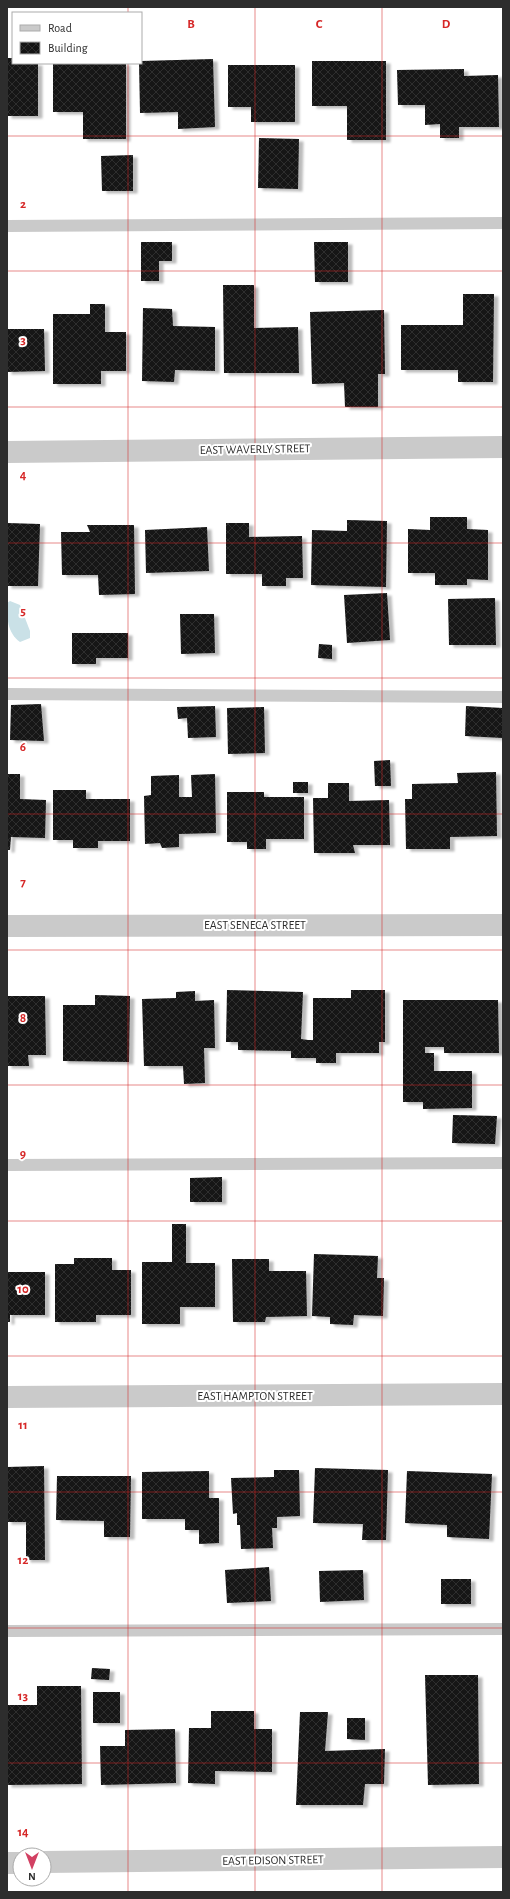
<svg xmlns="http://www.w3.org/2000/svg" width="510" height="1899" font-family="'Alegreya Sans',sans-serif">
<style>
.water{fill:#cae1e7}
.building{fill:url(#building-cross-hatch);filter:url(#shadow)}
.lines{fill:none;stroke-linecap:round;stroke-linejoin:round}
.service{stroke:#cacaca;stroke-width:12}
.minor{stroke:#cacaca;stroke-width:22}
.grid{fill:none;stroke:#d62828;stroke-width:1;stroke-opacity:0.55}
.labels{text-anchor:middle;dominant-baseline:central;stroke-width:4;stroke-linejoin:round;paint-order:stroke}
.street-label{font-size:12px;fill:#2d2d2d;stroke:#fff}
.grid-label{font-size:13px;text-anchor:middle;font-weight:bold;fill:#d62828;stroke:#fff;stroke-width:4;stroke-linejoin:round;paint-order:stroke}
</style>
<defs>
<pattern id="building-cross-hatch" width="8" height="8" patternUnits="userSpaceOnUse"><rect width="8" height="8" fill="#141414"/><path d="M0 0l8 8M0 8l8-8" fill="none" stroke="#2e2e2e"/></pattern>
<filter id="shadow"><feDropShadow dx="4.5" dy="2.5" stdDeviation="1" flood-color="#0004"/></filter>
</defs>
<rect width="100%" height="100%" fill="#fff"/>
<!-- water -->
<path class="water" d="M10 601 20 605 30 631V638L20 642C7 633 7 617 7 603Z"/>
<!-- building -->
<path class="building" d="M7 58H13V63H38V116H7Z
M213 59 215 127 178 129V112L140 113 139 63 141 61Z
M312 61H386V140H347V106H312Z
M53 63H126V139H83V112H53Z
M228 65H295V122H251V107H228Z
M464 69V76L498 75 499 127H459V138H440V124L425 125V105H398L397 70Z
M259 138 299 139 298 189 258 188Z
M133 155V191H102L101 156Z
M141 242H172V261H159V281H141Z
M314 242H348V282H315Z
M223 285H254V328L298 327 299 373H224Z
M463 294H494L493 382H458V370H401V325H463Z
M90 304H105V332H126V371H101V384H53V314H90Z
M143 308 172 309 173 326 215 327V371L175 370 174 382 142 381Z
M384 310 385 374H378V407H345L344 383 312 384 310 312Z
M7 329H44L45 371 7 372Z
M430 517H467V529L488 530V580L467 579V585H435V573H408V529L430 530Z
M347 520 387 521 386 587 311 585 312 530 347 531Z
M7 523 40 524 38 586H7Z
M226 523H249V537L302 536 303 578H286V586H262V574H226Z
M87 525H134L135 594 99 595 98 575H62L61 532H90Z
M207 527 209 571 146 573 145 530Z
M387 593 390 640 347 643 344 595Z
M495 598 496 645H449L448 599Z
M180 614H214L215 653 181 654Z
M72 633H128V658H96V664H72Z
M319 644 332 645V659L318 658Z
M41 704 44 741 10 740 11 705Z
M215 706 216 737 188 738 187 718 178 719 177 707Z
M466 706 503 708V738L465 736Z
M264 707 265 753 228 754 227 708Z
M390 760 391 786H375L374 761Z
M496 772 497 836 450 837V849H406L405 799H412V784L458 783 457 773Z
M7 774H20V799L46 800 45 838 11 837 10 850H7Z
M215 774 216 833 179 834V847L162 848 160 843 145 844 144 796 151 795V776L179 775V797H192L191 775Z
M293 782H308V793H293Z
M328 783H349V801L389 800 390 845H353L355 853H314L313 798H328Z
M53 790H86V799H130V841H98V848H73V840H53Z
M227 792H264V797H304V839H266V849H247V842H227Z
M227 990 303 992 301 1039 308 1040H313V998H351V990H385V1042H379V1053H336V1063H316V1058H291V1051L238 1050V1042H226Z
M195 991V1001L214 1000 215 1048H204L205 1083 184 1084 183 1066H144L142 999 176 998V992Z
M95 995 130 996 129 1062 63 1061V1005H95Z
M7 996H45L46 1055H28L29 1066H7Z
M403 1000H498L499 1053H444V1047H425V1053H434V1071H472V1108L423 1109V1102H403Z
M453 1115 497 1116 495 1144 452 1143Z
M222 1177V1202H190V1178Z
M172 1224H186V1263H215V1307H180V1324H142V1262H172Z
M314 1254 378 1256 377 1278H384L383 1316 354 1315 353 1325 330 1324V1317L312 1316Z
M74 1258H112V1270H131V1315H96V1322H55V1264H74Z
M232 1259H269V1271H306L307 1316 266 1317 265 1322H233Z
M7 1272H45V1315H10V1322H7Z
M44 1466 45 1560H26V1522H7V1467Z
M315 1468 388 1470 386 1540H362L363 1524 313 1523Z
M274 1470H299L300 1516 277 1517V1528H272L273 1548 241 1549 240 1525H237V1513L233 1514 231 1478 274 1477Z
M209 1471V1498H219V1543L199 1544V1530H185V1519H142V1472Z
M407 1471 492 1474 489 1539 447 1537V1525L405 1523Z
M57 1476H131L130 1537H104V1521L56 1520Z
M269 1567 271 1601 227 1603 225 1570Z
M363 1570 364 1600 320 1602 319 1571Z
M441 1579H471V1604H441Z
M92 1668 110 1669 109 1680 91 1679Z
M425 1675H478L479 1784 428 1785Z
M37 1686H81L82 1784 7 1785V1705H37Z
M93 1692H120V1723H93Z
M211 1711H254V1729H272V1772L215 1771V1784L188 1783 189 1728H211Z
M300 1712H328L325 1751 385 1749 384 1784H365L363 1805H296Z
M347 1718H365V1740L347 1739Z
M175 1729 176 1783 101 1785 100 1746H125V1730Z"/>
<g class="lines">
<!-- service -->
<path class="service" d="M7 226 503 223
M7 694 503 697
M7 1165 503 1163
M7 1631 503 1629"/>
<!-- minor -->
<path class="minor" d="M7 452 503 447
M7 926 503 925
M7 1397 503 1394
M44 1862 503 1857
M7 1863H20"/>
</g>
<!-- grid -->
<path class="grid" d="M128 7V13M255 7V1892M382 7V1892M128 63V1892M7 136H503M7 271H503M7 407H503M7 543H503M7 678H503M7 814H503M7 950H503M7 1085H503M7 1221H503M7 1356H503M7 1492H503M7 1628H503M7 1763H503"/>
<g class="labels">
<!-- street labels -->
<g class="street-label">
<text transform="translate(255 449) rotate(-1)">EAST WAVERLY STREET</text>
<text x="255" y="925">EAST SENECA STREET</text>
<text x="255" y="1396">EAST HAMPTON STREET</text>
<text transform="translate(273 1860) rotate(-1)">EAST EDISON STREET</text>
</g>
</g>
<g class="grid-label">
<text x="191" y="28">B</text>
<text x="319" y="28">C</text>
<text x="446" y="28">D</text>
<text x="23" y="208">2</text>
<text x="23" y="344">3</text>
<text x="23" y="479">4</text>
<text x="23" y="615">5</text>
<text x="23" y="751">6</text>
<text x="23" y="886">7</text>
<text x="23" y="1022">8</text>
<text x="23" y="1158">9</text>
<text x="23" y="1293">10</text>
<text x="23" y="1429">11</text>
<text x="23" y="1564">12</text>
<text x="23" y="1700">13</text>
<text x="23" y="1836">14</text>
</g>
<!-- border -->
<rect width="510" height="1899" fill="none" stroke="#2d2d2d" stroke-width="16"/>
<!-- legend -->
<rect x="12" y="12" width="130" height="52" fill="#ffffff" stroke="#ababab"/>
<rect x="20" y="25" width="20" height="6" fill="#cacaca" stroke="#ababab"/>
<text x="48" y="32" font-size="12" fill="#2d2d2d">Road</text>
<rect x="20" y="42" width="20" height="12" fill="url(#building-cross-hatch)" stroke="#ababab"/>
<text x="48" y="52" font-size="12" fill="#2d2d2d">Building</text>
<!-- north arrow -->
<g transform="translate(32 1867) rotate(180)"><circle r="19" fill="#ffffff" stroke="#ababab"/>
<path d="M0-3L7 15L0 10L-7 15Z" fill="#d24163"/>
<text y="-6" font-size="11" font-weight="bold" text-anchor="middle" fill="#2d2d2d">N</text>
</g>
</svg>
